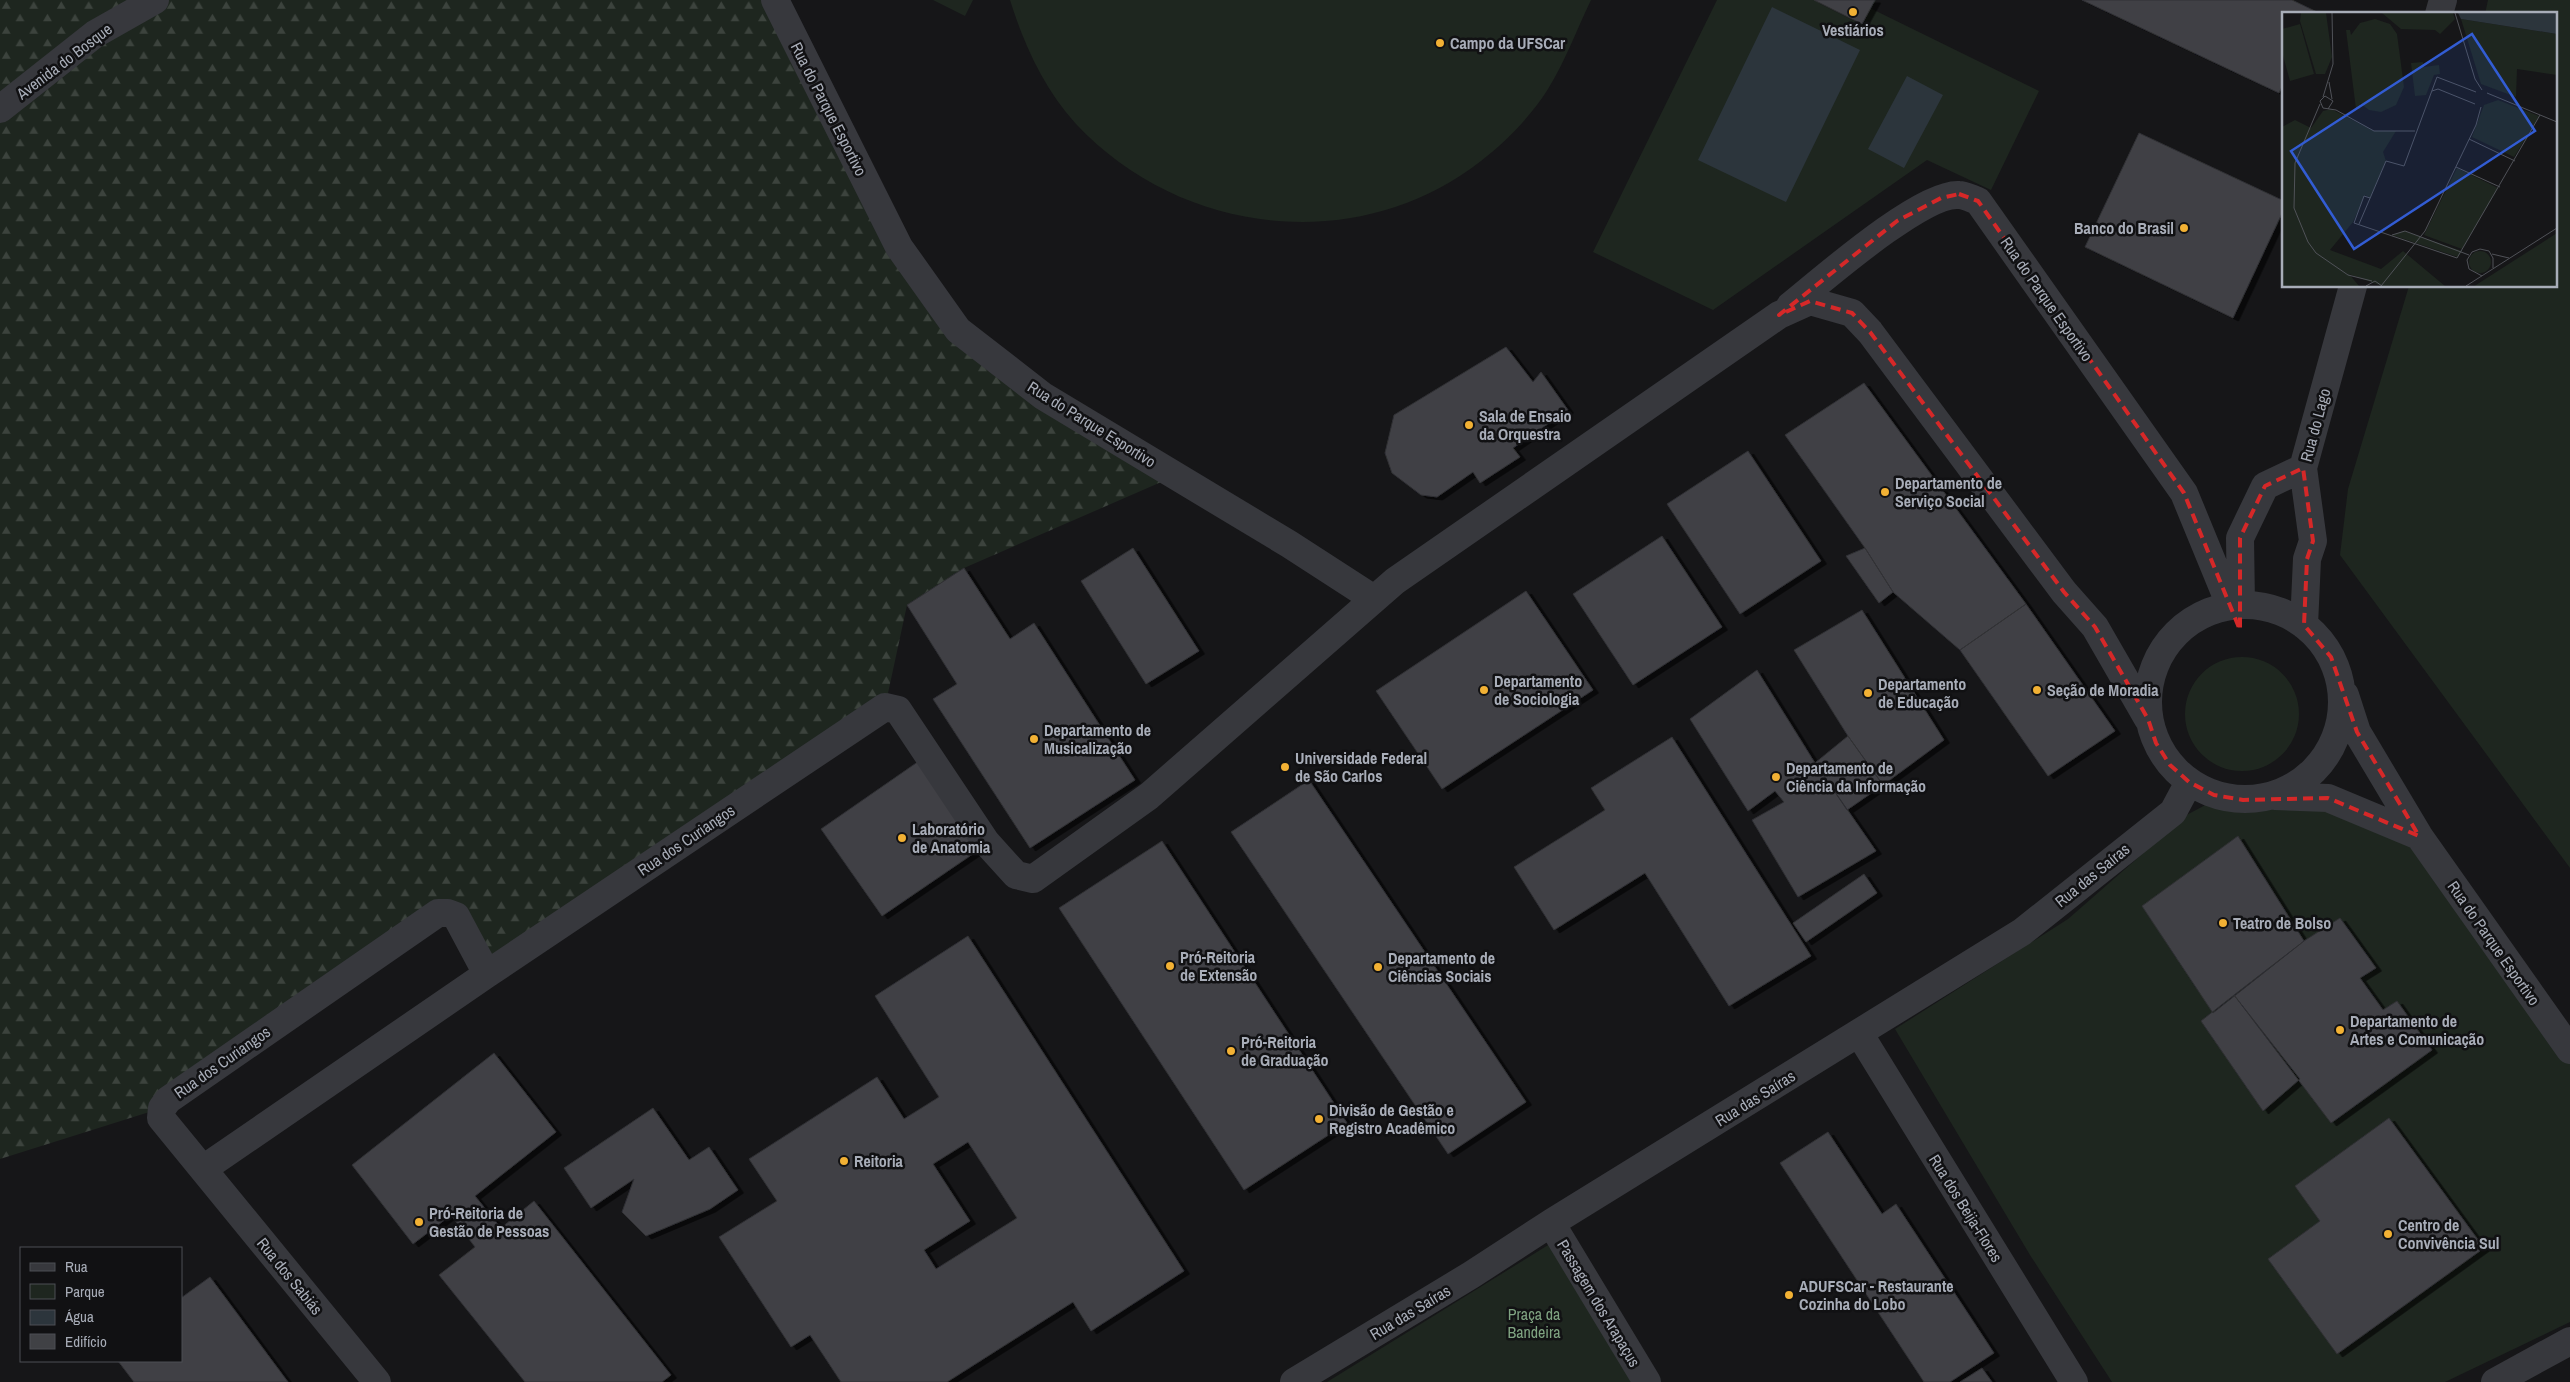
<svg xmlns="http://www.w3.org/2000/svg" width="2570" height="1382" font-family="'Archivo Narrow',sans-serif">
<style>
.green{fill:#1e261f}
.forest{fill:url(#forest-firs)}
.water{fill:#2c353c}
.building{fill:#404145;stroke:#303034;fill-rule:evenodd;filter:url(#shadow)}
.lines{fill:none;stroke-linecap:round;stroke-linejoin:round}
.street{stroke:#37383d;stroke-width:28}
.marked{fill:none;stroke:#d62828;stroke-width:4;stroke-dasharray:10 6;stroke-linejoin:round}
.poi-dot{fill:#f2b134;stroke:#111113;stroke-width:2}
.labels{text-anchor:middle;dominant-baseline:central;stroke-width:5;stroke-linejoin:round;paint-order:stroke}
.poi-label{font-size:16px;font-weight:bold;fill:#a8adb8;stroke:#111113;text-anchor:start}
.street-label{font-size:16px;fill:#a8adb8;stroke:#111113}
.park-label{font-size:16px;fill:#7fa381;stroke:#111113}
.inset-road{fill:none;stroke:#505258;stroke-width:1}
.view{fill:#325cd3;fill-opacity:0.15;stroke:#325cd3;stroke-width:2.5}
.inset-edge{fill:none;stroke:#a8adb8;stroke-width:2.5}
</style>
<defs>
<pattern id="forest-firs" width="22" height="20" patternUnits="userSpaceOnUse" patternTransform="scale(1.25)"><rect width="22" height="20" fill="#1e261f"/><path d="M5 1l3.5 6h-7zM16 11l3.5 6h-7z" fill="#3c433d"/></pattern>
<filter id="shadow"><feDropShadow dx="5.5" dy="3" stdDeviation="0" flood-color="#0009"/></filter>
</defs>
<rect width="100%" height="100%" fill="#161618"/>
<!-- green -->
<path class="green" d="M933 0H973L965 16Z
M1010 0H1591C1577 29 1565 62 1548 89 1531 116 1506 142 1481 161 1358 257 1181 236 1076 124 1044 89 1024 45 1010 0Z
M1717 0H1876L1872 9 2039 91 1991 190 1927 160 1713 310 1593 252Z
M2488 0H2570V868L2340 555 2348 489 2409 286H2556V14H2485Z
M2185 714a57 57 0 1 1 114 0a57 57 0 1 1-114 0Z
M2274 787 2401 831 2570 1060V1322L2445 1382H2112L2030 1255 1895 1029 2068 919 2148 849 2177 820 2232 791 2247 795Z
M1553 1242 1635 1382H1327Z"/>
<!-- forest -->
<path class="forest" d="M0 0H775L958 330 1175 476 964 568 907 605 885 707 487 974 456 916 162 1108 0 1159Z"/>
<!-- water -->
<path class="water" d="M1772 7 1860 50 1786 202 1698 160Z
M1907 76 1943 95 1904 168 1868 149Z"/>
<!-- building -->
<path class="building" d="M1814 0H1875L1862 24Z
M2082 0H2292L2317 12 2316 14H2284V82L2279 93Z
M2139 133 2284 201V209L2233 318 2085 247Z
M1506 347 1533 382 1541 372 1568 410 1513 448 1520 457 1480 483 1473 472 1437 497 1421 495 1392 473 1385 453 1394 415Z
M1864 383 2026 604 1960 650 1893 592 1865 548 1785 435Z
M1748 451 1821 561 1740 614 1667 504Z
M1662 536 1722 627 1633 685 1573 594Z
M1133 548 1199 651 1146 684 1081 581Z
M1865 548 1893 592 1879 603 1846 556Z
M964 568 1010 639 1034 623 1135 780 1030 848 933 699 957 684 907 605Z
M1526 591 1593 690 1442 789 1376 691Z
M2026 604 2115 731 2048 776 1960 650Z
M1862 610 1944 740 1883 785 1848 736 1794 650Z
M1757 670 1815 763 1876 851 1798 897 1752 820 1784 802 1775 791 1748 811 1690 719Z
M1848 736 1883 785 1847 810 1815 763Z
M1672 737 1811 956 1729 1006 1645 873 1554 930 1514 867 1605 810 1591 788Z
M922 759 983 847 882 916 821 829Z
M1309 780 1526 1102 1448 1154 1231 832Z
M2238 836 2304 941 2213 1013 2142 906Z
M1162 841 1347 1123 1244 1190 1059 908Z
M1864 874 1877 893 1806 942 1793 923Z
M2340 918 2376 968 2360 978 2383 1010 2397 1001 2432 1050 2331 1123 2234 995 2304 941Z
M968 936 1184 1271 1091 1331 1073 1302 947 1382H841L810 1335 791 1347 719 1237 777 1201 749 1159 877 1077 904 1119 939 1097 875 996ZM968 1142 1017 1218 936 1269 924 1250 970 1221 933 1164Z
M2234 995 2300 1079 2263 1111 2201 1021Z
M494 1053 556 1132 475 1196 501 1228 534 1201 671 1375 662 1382H525L439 1275 475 1247 451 1215 413 1244 352 1165Z
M653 1108 689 1160 709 1147 738 1190 710 1209 646 1236 622 1212 634 1179 591 1208 564 1168Z
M2389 1118 2484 1248 2337 1354 2268 1259 2320 1221 2295 1186Z
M1828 1132 1882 1214 1896 1204 1994 1353 1950 1382H1924L1780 1163Z
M210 1277 288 1382H134L118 1361H181V1298Z
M1982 1368 1992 1382H1960Z"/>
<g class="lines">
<!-- street -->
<path class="street" d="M775 0 899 247 958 330 1043 396 1289 544 1374 599
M2439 14 2443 0
M0 109 95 34 155 0
M1790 306C1821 281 1922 192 1959 195 1965 195 1972 199 1978 201L2184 493 2230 605
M2241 604 2240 538 2265 486 2303 468
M2148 702a97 97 0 1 1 194 0a97 97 0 1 1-194 0Z
M2304 625 2307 559 2313 541 2303 468 2353 286
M2345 695 2357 732 2419 836 2570 1050
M2275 796 2328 798 2419 836
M1859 1033 2074 1382
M203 1169 487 974 885 707 898 710 986 842 1016 875 1033 879 1149 796 1395 581 1779 315 1810 301 1852 313 1870 332 2064 592 2095 627 2148 719
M1551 1223 1647 1382
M377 1382 161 1118 162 1108 168 1100 438 913H448L456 916 487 974
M1294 1382 1471 1275 1551 1223 2022 932 2173 812 2189 782
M2495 1382 2570 1341"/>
</g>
<!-- marked area -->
<path class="marked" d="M1959 194 1978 201 2184 493 2240 630V538L2265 486 2303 468 2313 541 2307 559 2304 625 2331 657 2357 732 2419 836 2328 798 2243 800 2214 795 2189 782 2170 765 2156 743 2148 719 2095 627 2064 592 1870 332 1852 313 1810 301 1779 315 1897 221 1941 198Z"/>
<!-- markers -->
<g class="poi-dot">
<circle cx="1853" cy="12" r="5"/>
<circle cx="1440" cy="43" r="5"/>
<circle cx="2184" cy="228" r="5"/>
<circle cx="1469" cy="425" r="5"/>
<circle cx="1885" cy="492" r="5"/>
<circle cx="1484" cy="690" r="5"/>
<circle cx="2037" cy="690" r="5"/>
<circle cx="1868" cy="693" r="5"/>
<circle cx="1034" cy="739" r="5"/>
<circle cx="1285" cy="767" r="5"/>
<circle cx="1776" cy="777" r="5"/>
<circle cx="902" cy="838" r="5"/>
<circle cx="2223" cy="923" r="5"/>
<circle cx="1170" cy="966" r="5"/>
<circle cx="1378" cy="967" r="5"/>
<circle cx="2340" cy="1030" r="5"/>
<circle cx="1231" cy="1051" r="5"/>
<circle cx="1319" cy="1119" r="5"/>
<circle cx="844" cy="1161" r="5"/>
<circle cx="419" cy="1222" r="5"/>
<circle cx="2388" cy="1234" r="5"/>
<circle cx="1789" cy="1295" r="5"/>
</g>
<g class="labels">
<!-- poi labels -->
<g class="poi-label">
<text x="1853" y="30" text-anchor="middle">Vestiários</text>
<text x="1450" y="43">Campo da UFSCar</text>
<text x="2174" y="228" text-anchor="end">Banco do Brasil</text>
<text x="1479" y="416">Sala de Ensaio<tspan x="1479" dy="18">da Orquestra</tspan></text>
<text x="1895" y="483">Departamento de<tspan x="1895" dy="18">Serviço Social</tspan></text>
<text x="1494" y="681">Departamento<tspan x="1494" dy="18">de Sociologia</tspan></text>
<text x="1878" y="684">Departamento<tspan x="1878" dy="18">de Educação</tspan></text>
<text x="2047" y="690">Seção de Moradia</text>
<text x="1044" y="730">Departamento de<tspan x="1044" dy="18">Musicalização</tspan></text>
<text x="1295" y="758">Universidade Federal<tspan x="1295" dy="18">de São Carlos</tspan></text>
<text x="1786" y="768">Departamento de<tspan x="1786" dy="18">Ciência da Informação</tspan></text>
<text x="912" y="829">Laboratório<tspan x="912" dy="18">de Anatomia</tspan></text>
<text x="2233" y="923">Teatro de Bolso</text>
<text x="1180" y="957">Pró-Reitoria<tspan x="1180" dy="18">de Extensão</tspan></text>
<text x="1388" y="958">Departamento de<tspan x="1388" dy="18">Ciências Sociais</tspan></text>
<text x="2350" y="1021">Departamento de<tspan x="2350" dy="18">Artes e Comunicação</tspan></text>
<text x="1241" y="1042">Pró-Reitoria<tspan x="1241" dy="18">de Graduação</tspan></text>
<text x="1329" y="1110">Divisão de Gestão e<tspan x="1329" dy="18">Registro Acadêmico</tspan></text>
<text x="854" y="1161">Reitoria</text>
<text x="429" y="1213">Pró-Reitoria de<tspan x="429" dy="18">Gestão de Pessoas</tspan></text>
<text x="2398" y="1225">Centro de<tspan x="2398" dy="18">Convivência Sul</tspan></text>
<text x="1799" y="1286">ADUFSCar - Restaurante<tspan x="1799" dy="18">Cozinha do Lobo</tspan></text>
</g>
<!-- street labels -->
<g class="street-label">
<text transform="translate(64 61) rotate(-37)">Avenida do Bosque</text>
<text transform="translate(829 109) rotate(63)">Rua do Parque Esportivo</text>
<text transform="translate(2047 299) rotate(55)">Rua do Parque Esportivo</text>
<text transform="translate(1092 424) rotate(32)">Rua do Parque Esportivo</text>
<text transform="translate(2315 425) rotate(-75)">Rua do Lago</text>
<text transform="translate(686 840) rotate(-34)">Rua dos Curiangos</text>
<text transform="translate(2092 875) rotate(-39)">Rua das Saíras</text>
<text transform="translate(2494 943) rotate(55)">Rua do Parque Esportivo</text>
<text transform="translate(222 1062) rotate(-35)">Rua dos Curiangos</text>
<text transform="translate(1755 1098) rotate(-32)">Rua das Saíras</text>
<text transform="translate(1966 1208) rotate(58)">Rua dos Beija-Flores</text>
<text transform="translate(290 1276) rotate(51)">Rua dos Sabiás</text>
<text transform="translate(1599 1303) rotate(59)">Passagem dos Arapaçus</text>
<text transform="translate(1410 1312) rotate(-31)">Rua das Saíras</text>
</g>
<!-- park labels -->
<g class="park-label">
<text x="1534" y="1314">Praça da<tspan x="1534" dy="18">Bandeira</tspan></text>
</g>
</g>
<!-- overview -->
<g transform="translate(2282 12)">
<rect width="275" height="275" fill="#161618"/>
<path d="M93 7 108 12 115 22 122 75 114 93 99 100 87 98 78 91V97H74L64 18H68L69 23 78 11ZM179 7 275 22V63L235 57 234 85 199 72ZM18 12 32 62 8 69 0 40V17ZM141 50 142 55 157 53 158 62 152 63 144 83 133 84 129 51ZM216 88 257 104 232 145 190 125 202 93ZM175 156 216 176 180 237 142 223ZM187 250a11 11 0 1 1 22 0a11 11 0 1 1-22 0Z" fill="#1e261f"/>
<path d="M19 1H44L50 45 43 62H34L18 9ZM100 1H171L173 7 158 22 153 18 119 17ZM49 97 92 119H114L101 140 104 149 88 186 83 183 71 210 48 238 99 257 121 239 163 274H100L67 262 77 274H0V115L13 108 29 116 41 99ZM122 219 180 239 176 245 110 223ZM275 221V274H193L194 273Z" fill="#1e261f"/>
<path d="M176 1H275V22L179 7Z" fill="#2c353c"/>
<path class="inset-road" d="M173 1 193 67 200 78M47 70 50 87M150 79 156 77 193 92M205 81 275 110M41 85 51 52 50 1M38 92 13 151 12 196 26 230 34 241 66 263 90 269M46 97 51 89 43 84 38 89 41 96 54 98 92 119H133M187 127 233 149M174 155 218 175M88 186 82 184 72 211 175 246 258 103M77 212 104 149 122 154 155 65 194 80M110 223 123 219 187 243M210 242 227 246M200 264 187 257 185 248 190 240 198 237 207 239 211 246V256M84 274 93 269 100 274M99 274 143 219 194 113 199 95M184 274 275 216"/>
<path class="view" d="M190 22 253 119 72 237 9 139Z"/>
<rect width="275" height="275" class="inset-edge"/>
</g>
<!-- legend -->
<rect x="20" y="1247" width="162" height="115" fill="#111113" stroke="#4d4f55"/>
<rect x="30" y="1263" width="25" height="8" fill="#37383d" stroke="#4d4f55"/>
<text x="65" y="1272" font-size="15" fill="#a8adb8">Rua</text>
<rect x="30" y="1284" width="25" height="15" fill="#1e261f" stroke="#4d4f55"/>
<text x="65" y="1297" font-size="15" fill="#a8adb8">Parque</text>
<rect x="30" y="1310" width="25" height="15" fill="#2c353c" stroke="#4d4f55"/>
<text x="65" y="1322" font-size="15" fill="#a8adb8">Água</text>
<rect x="30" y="1334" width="25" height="15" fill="#404145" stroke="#4d4f55"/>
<text x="65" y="1347" font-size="15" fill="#a8adb8">Edifício</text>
</svg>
